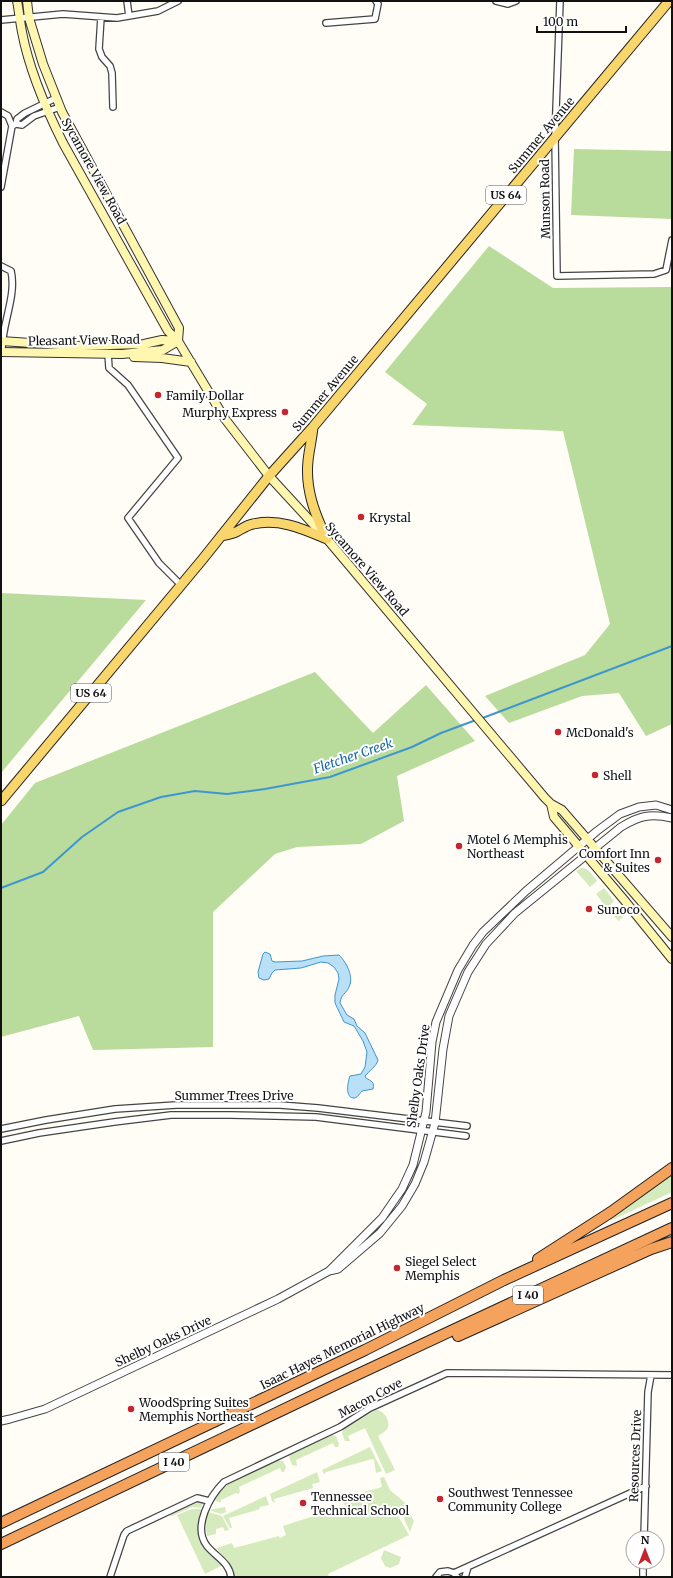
<svg xmlns="http://www.w3.org/2000/svg" width="673" height="1578" font-family="Merriweather,serif">
<style>
.green{fill:#d5ebbd}
.forest{fill:#b9dc9c}
.water{fill:#b9e0f7;stroke:#3f96cf}
.lines{fill:none;stroke-linecap:round;stroke-linejoin:round}
.stream{stroke:#3f96cf;stroke-width:2}
.minor-casing{stroke:#444;stroke-width:8}
.tertiary-casing{stroke:#444;stroke-width:9}
.secondary-casing{stroke:#333;stroke-width:10}
.primary-casing{stroke:#222;stroke-width:11}
.motorway-casing{stroke:#222;stroke-width:12}
.minor{stroke:#fff;stroke-width:5.5}
.tertiary{stroke:#fff;stroke-width:7}
.secondary{stroke:#fff6b0;stroke-width:8}
.primary{stroke:#f9d66b;stroke-width:9}
.motorway{stroke:#f5a25d;stroke-width:10}
.poi-dot{fill:#c4262e;stroke:#fff;stroke-width:1.5}
.labels{text-anchor:middle;dominant-baseline:central;stroke-width:4;stroke-linejoin:round;paint-order:stroke}
.shield{fill:#fff;stroke:#585858;stroke-width:1}
.shield-label{font-size:11px;font-weight:bold;fill:#111}
.street-label{font-size:12px;fill:#111;stroke:#fff}
.poi-label{font-size:12px;fill:#111;stroke:#fff;text-anchor:start}
.water-label{font-size:13px;font-style:italic;fill:#1768a6;stroke:#fff}
</style>
<rect width="100%" height="100%" fill="#fffdf5"/>
<!-- green -->
<path class="green" d="M581 868C589 868 593 876 597 881L590 887 576 871Z
M604 888 614 901 607 908 596 894Z
M621 909 625 914 619 921 613 915Z
M672 1174V1192L612 1220H610Z
M376 1410C383 1410 390 1419 388 1427 387 1431 382 1433 378 1436L395 1470 386 1474 365 1428 348 1436 350 1441H345L342 1433 344 1429Z
M332 1435 336 1436 339 1444 338 1447H335L333 1443 296 1460 297 1466 292 1465 289 1457 290 1454Z
M370 1447 382 1471 376 1473 374 1460 372 1459 326 1472 324 1474 322 1470Z
M277 1460 283 1461 286 1467 284 1472H282L280 1468 239 1487 240 1492 238 1494 236 1493 221 1500V1502H218L215 1500C216 1484 263 1467 277 1460Z
M317 1472 320 1482 312 1484 313 1488 274 1499 275 1503 272 1501 270 1494Z
M384 1477 390 1490 410 1507 397 1514 409 1535 328 1574 329 1577H235L228 1560 216 1549 217 1548 232 1543 234 1548 279 1536 280 1538 286 1535 283 1526 329 1511 331 1515 347 1508 342 1501 335 1500 382 1487 380 1478Z
M266 1496 269 1505 259 1507 260 1509 229 1518 232 1528H230L223 1516Z
M200 1502 203 1503 201 1508 192 1507 170 1517 172 1514 192 1503Z
M225 1507 226 1512 221 1514 209 1510Z
M192 1509H201C193 1540 202 1546 223 1565L205 1574 177 1515Z
M208 1512 222 1516 229 1530 225 1531 223 1527 216 1529V1534L207 1536 205 1520 207 1513Z
M410 1514 414 1521 410 1532 404 1519 405 1516Z
M384 1550 401 1557 399 1564 390 1568 385 1566 381 1558Z"/>
<!-- forest -->
<path class="forest" d="M574 149 672 151V219L571 215Z
M489 246 553 288 672 287V724L646 736 619 693 582 696 509 723 485 696 585 655 610 624 563 431 412 425 427 404 385 372Z
M1 593 146 600 1 773Z
M315 672 373 733 426 685 475 741 397 776 404 821 361 844 297 847 275 854 213 912V1047L93 1050 79 1016 1 1037V825L35 783Z"/>
<!-- water -->
<path class="water" d="M265 952 270 954 272 961 275 962 302 961 323 956 339 955C347 963 354 977 349 987 346 994 341 994 340 1003L347 1015 354 1019 357 1026 365 1033 378 1060C376 1067 370 1070 365 1076L366 1078C371 1081 375 1082 373 1089L362 1091C360 1093 358 1097 355 1098 344 1099 348 1081 350 1076L361 1074 365 1067 367 1052 363 1041 354 1026 344 1022 335 1003V995L339 979 338 973 334 967 328 963 321 962 301 968 275 970 272 973 269 979 264 980 259 978 258 972 263 954Z"/>
<g class="lines">
<!-- stream -->
<path class="stream" d="M480 719 672 646
M1 888 43 872 82 837 118 812 161 797 195 791 227 794 265 789 330 777 412 747 441 733 476 720"/>
<defs>
<path id="minor" d="M127 1 129 16
M496 1 508 4 516 1
M560 1 555 137 557 276 654 274 666 270 672 240
M101 17 99 49 102 57 110 66 112 73 113 107
M1 20 63 14 117 18 158 11 178 1
M326 23 375 19 378 4 376 1
M1 112 8 116 12 126
M16 124 17 119 25 113 56 98
M1 187 12 126 16 124 22 125 34 116 60 107
M1 266 11 271C17 296 1 326 2 352
M108 354 109 368 128 385 178 458 128 518 159 563 181 585
M1 1129 46 1120 115 1109 176 1105H280L318 1108 467 1126
M1 1141 39 1133 114 1122 171 1115H230L316 1117 466 1136
M644 1538 648 1392 651 1375
M454 1573 646 1486
M110 1577 124 1535 127 1531 197 1498 209 1501
M231 1577C229 1562 216 1557 207 1546 192 1527 210 1496 224 1482L340 1427 370 1408 447 1373 672 1375
M436 1577 440 1572 448 1571 454 1573 457 1577
M465 1577 468 1567
M643 1577V1562"/>
<path id="tertiary" d="M329 1271 338 1269 380 1233 402 1206 415 1184 424 1162 435 1123 443 1049 449 1016 468 972 486 944 515 913 621 827C639 816 650 813 672 818
M1 1421 10 1419 45 1409 278 1299 329 1271 382 1218 402 1189 413 1165 426 1112 432 1042 436 1022 458 970 473 945 483 932 526 891 597 831 620 814 639 807 656 805 672 810"/>
<path id="secondary" d="M17 1C19 11 20 22 22 32 29 69 46 109 63 143L168 331 178 341 225 419 269 476 327 539 545 798 551 804 562 810 672 937
M27 1 29 18 43 64 62 112 179 328 178 341
M1 341 75 346 144 344 162 340 178 341
M1 352 122 354 163 350 178 341
M134 357 162 358 191 362
M551 804 554 817 625 901 672 959"/>
<path id="primary" d="M313 427C312 439 309 450 308 461 305 489 315 515 327 539
M221 536C226 535 232 534 236 532 242 529 247 525 253 524 280 518 303 529 327 539
M1 801 202 560 269 476 313 427 669 1"/>
<path id="motorway" d="M538 1259 611 1212 672 1168
M458 1336 651 1249 672 1242
M1 1523 365 1350 504 1280 672 1203
M1 1544 337 1384 672 1228"/>
</defs>
<!-- minor casing -->
<use href="#minor" class="minor-casing"/>
<!-- tertiary casing -->
<use href="#tertiary" class="tertiary-casing"/>
<!-- secondary casing -->
<use href="#secondary" class="secondary-casing"/>
<!-- primary casing -->
<use href="#primary" class="primary-casing"/>
<!-- motorway casing -->
<use href="#motorway" class="motorway-casing"/>
<!-- minor -->
<use href="#minor" class="minor"/>
<!-- tertiary -->
<use href="#tertiary" class="tertiary"/>
<!-- secondary -->
<use href="#secondary" class="secondary"/>
<!-- primary -->
<use href="#primary" class="primary"/>
<!-- motorway -->
<use href="#motorway" class="motorway"/>
</g>
<!-- markers -->
<g class="poi-dot">
<circle cx="158" cy="395" r="4"/>
<circle cx="285" cy="412" r="4"/>
<circle cx="361" cy="517" r="4"/>
<circle cx="558" cy="732" r="4"/>
<circle cx="595" cy="775" r="4"/>
<circle cx="459" cy="846" r="4"/>
<circle cx="658" cy="860" r="4"/>
<circle cx="589" cy="909" r="4"/>
<circle cx="397" cy="1268" r="4"/>
<circle cx="131" cy="1409" r="4"/>
<circle cx="440" cy="1499" r="4"/>
<circle cx="303" cy="1503" r="4"/>
</g>
<g class="labels">
<!-- shield labels -->
<g class="shield">
<rect x="486" y="186" width="40" height="18" rx="3"/>
<rect x="71" y="684" width="40" height="18" rx="3"/>
<rect x="513" y="1286" width="30" height="18" rx="3"/>
<rect x="159" y="1453" width="30" height="18" rx="3"/>
</g>
<g class="shield-label">
<text x="506" y="195">US 64</text>
<text x="91" y="693">US 64</text>
<text x="528" y="1295">I 40</text>
<text x="174" y="1462">I 40</text>
</g>
<!-- street labels -->
<g class="street-label">
<text transform="translate(541 135) rotate(-50)">Summer Avenue</text>
<text transform="translate(94 171) rotate(61)">Sycamore View Road</text>
<text transform="translate(545 199) rotate(-91)">Munson Road</text>
<text transform="translate(84 340) rotate(-1)">Pleasant View Road</text>
<text transform="translate(325 393) rotate(-50)">Summer Avenue</text>
<text transform="translate(367 569) rotate(49)">Sycamore View Road</text>
<text transform="translate(418 1076) rotate(-82)">Shelby Oaks Drive</text>
<text x="234" y="1095">Summer Trees Drive</text>
<text transform="translate(163 1341) rotate(-25)">Shelby Oaks Drive</text>
<text transform="translate(342 1346) rotate(-26)">Isaac Hayes Memorial Highway</text>
<text transform="translate(370 1398) rotate(-28)">Macon Cove</text>
<text transform="translate(635 1456) rotate(-88)">Resources Drive</text>
</g>
<!-- poi labels -->
<g class="poi-label">
<text x="166" y="395">Family Dollar</text>
<text x="277" y="412" text-anchor="end">Murphy Express</text>
<text x="369" y="517">Krystal</text>
<text x="566" y="732">McDonald's</text>
<text x="603" y="775">Shell</text>
<text x="467" y="839">Motel 6 Memphis<tspan x="467" dy="14">Northeast</tspan></text>
<text x="650" y="853" text-anchor="end">Comfort Inn<tspan x="650" dy="14">&amp; Suites</tspan></text>
<text x="597" y="909">Sunoco</text>
<text x="405" y="1261">Siegel Select<tspan x="405" dy="14">Memphis</tspan></text>
<text x="139" y="1402">WoodSpring Suites<tspan x="139" dy="14">Memphis Northeast</tspan></text>
<text x="448" y="1492">Southwest Tennessee<tspan x="448" dy="14">Community College</tspan></text>
<text x="311" y="1496">Tennessee<tspan x="311" dy="14">Technical School</tspan></text>
</g>
<!-- water labels -->
<g class="water-label">
<text transform="translate(353 756) rotate(-19)">Fletcher Creek</text>
</g>
</g>
<!-- border -->
<rect width="673" height="1578" fill="none" stroke="#111111" stroke-width="4"/>
<!-- north arrow -->
<g transform="translate(645 1550)"><circle r="19" fill="#ffffff" stroke="#a0a0a0"/>
<path d="M0-3L7 15L0 10L-7 15Z" fill="#c4262e"/>
<text y="-6" font-size="11" font-weight="bold" text-anchor="middle" fill="#111111">N</text>
</g>
<!-- scale -->
<path d="M537 26v6h89v-6" fill="none" stroke="#111111" stroke-width="2"/>
<text x="543" y="26" font-size="12" fill="#111111" stroke="#ffffff" stroke-width="3" paint-order="stroke">100 m</text>
</svg>
